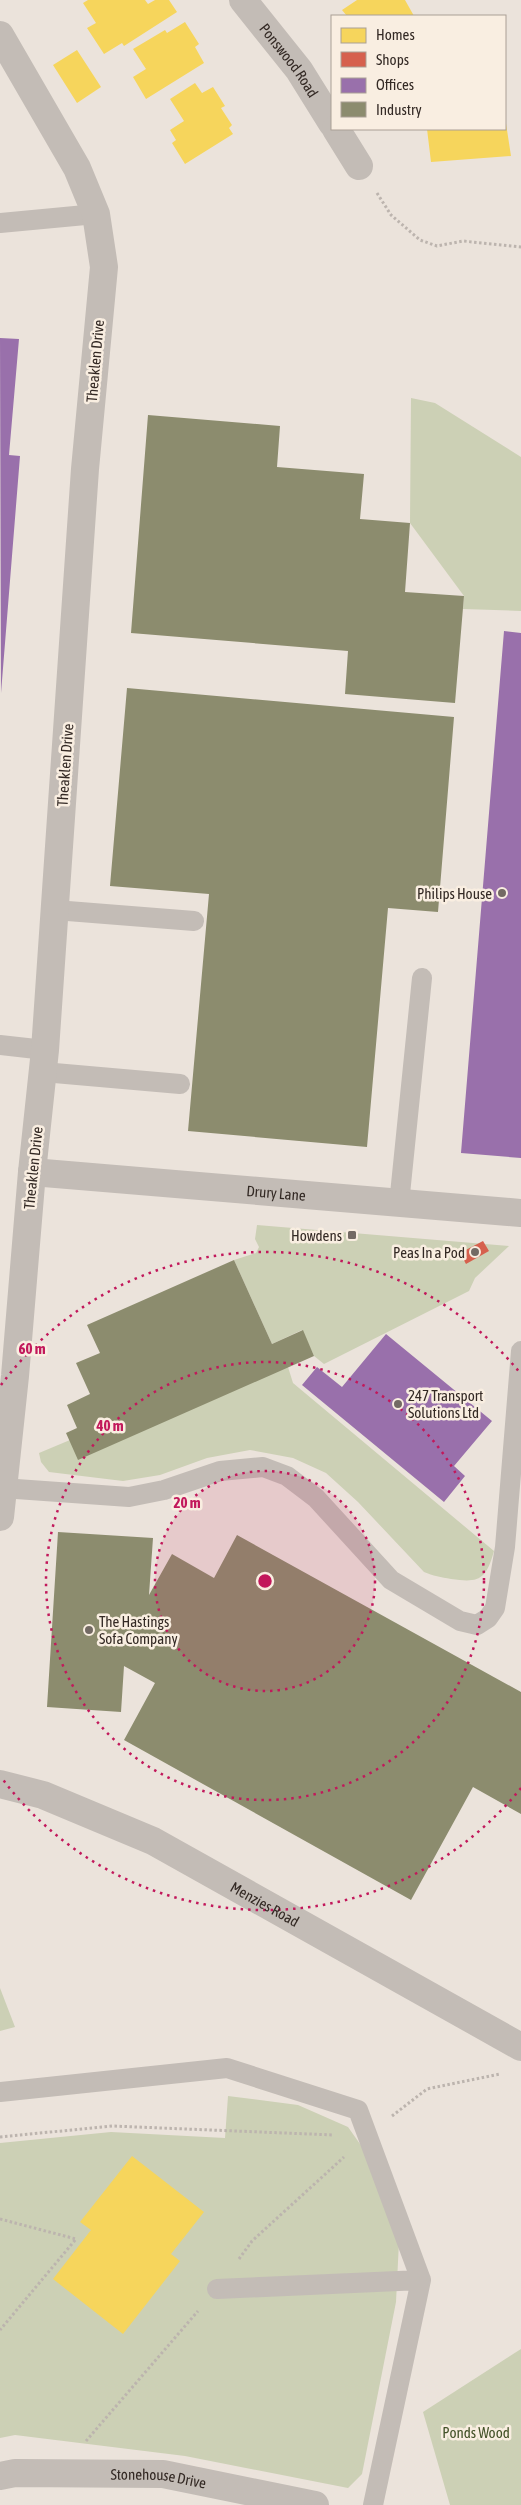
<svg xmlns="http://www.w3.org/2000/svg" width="521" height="2505" font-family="'Asap Condensed',sans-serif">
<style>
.green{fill:#ccd0b5}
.homes{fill:#f6d55c}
.shops{fill:#d6604d}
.offices{fill:#9970ab}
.industry{fill:#8c8c6e}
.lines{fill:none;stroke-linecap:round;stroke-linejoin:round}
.path{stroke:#bcb4ae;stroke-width:3;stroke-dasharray:2.5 2.5;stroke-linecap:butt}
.service{stroke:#c3bcb6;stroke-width:20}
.minor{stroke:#c3bcb6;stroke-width:28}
.ring{fill:none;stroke:#c2185b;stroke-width:2.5;stroke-dasharray:2.5 5}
.poi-dot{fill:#736a64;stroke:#f9eee1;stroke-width:2}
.labels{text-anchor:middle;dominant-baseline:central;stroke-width:5;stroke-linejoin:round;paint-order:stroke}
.street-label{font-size:15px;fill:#332924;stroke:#f9eee1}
.poi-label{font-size:15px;fill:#332924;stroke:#f9eee1;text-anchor:end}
.park-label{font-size:15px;fill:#435228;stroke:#f9eee1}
.centre{fill:#c2185b;stroke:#f9eee1;stroke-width:2.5}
.ring-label{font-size:15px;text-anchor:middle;font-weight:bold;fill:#c2185b;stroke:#f9eee1;stroke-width:5;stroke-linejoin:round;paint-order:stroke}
</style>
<rect width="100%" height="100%" fill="#ebe3db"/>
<!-- green -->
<path class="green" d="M411 398 435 403 521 457V611L463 609 464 596 410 523Z
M257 1225 509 1246 475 1278 469 1291 324 1364 314 1356 302 1330 272 1344 234 1260 256 1253 259 1247 255 1239Z
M288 1367 293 1383 494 1551C486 1580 479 1583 451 1579 441 1577 433 1576 424 1572L358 1502 326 1473 293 1458 250 1450 207 1458 160 1475 123 1481 49 1472 41 1462 39 1453 70 1440Z
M0 1988 15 2027 0 2031Z
M228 2096 298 2105 348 2127 401 2202 396 2302 362 2474 348 2488 185 2456 15 2435 0 2438V2143L111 2132 225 2138Z
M521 2349V2505H450L423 2412Z"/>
<!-- homes -->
<path class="homes" d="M88 0H145L148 4 155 0H169L177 12 124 46 122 43 104 54 87 28 96 23 83 3Z
M357 0H405L414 16H347L342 10Z
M185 22 199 44 195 47 204 63 146 99 133 77 146 69 133 49 165 30 167 33Z
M77 50 101 87 77 103 53 65Z
M195 83 202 93 213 87 225 106 221 108 232 125 229 128 233 134 185 164 172 143 176 140 170 130 184 121 170 99Z
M505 117 511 156 431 162 427 129H505Z
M132 2156 204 2212 171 2254 180 2261 123 2334 53 2279 91 2230 80 2222Z"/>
<!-- shops -->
<path class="shops" d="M483 1241 489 1251 466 1264 460 1253Z"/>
<!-- offices -->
<path class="offices" d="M0 338 19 339 9 455 20 456 1 693Z
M504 631 521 633V1158L461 1153Z
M386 1334 492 1421 454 1466 465 1476 444 1502 302 1385 317 1367 342 1387Z"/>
<!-- industry -->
<path class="industry" d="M148 415 280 426 277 467 364 474 360 519 410 523 405 592 464 596 455 703 345 694 348 651 131 633Z
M127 688 454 717 438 912 388 908 367 1147 188 1131 209 894 110 886Z
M234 1260 272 1344 303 1330 314 1356 78 1460 66 1433 77 1428 67 1405 90 1394 76 1363 100 1353 87 1325Z
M58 1532 153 1538 149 1595 172 1554 214 1578 237 1535 521 1692V1814L473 1787 411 1900 124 1740 155 1683 124 1666 121 1712 47 1707Z"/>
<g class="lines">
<!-- path -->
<path class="path" d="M377 193 391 215 420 240 437 246 463 241 521 247
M392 2116 427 2089 500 2074
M0 2137 112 2126 334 2135
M0 2219 76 2239 0 2330
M239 2259 252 2241 344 2157
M86 2441 198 2311"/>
<!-- service -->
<path class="service" d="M0 223 96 214
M55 910 194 921
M0 1045 45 1050
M43 1072 180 1084
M399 1204 422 978
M2 1488 129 1497 164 1490 220 1471 263 1467 287 1476 316 1498 391 1580 460 1621 477 1625 488 1618 495 1608 505 1547 521 1351
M0 2092 227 2068 358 2110 421 2280
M217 2289 421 2280 373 2505"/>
<!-- minor -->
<g class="minor">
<path id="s1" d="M243 0 299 70 332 123"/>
<path d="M0 35 77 168 96 214 104 267 85 469 45 1050 32 1172 15 1376 0 1517"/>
<path d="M336 129 359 166"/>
<path id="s2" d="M32 1172 521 1213"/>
<path id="s3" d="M0 1784 43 1795 153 1841 521 2047"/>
<path id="s4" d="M0 2476 15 2473 163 2474 315 2505"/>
</g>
</g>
<!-- distance rings -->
<circle cx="265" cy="1581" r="110" fill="#c2185b" fill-opacity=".12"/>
<g class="ring">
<circle cx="265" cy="1581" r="110"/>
<circle cx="265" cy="1581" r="219"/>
<path d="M521 1788A329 329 0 0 1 1 1777M1 1385A329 329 0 0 1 521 1374"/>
</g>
<!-- markers -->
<g class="poi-dot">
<circle cx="502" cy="893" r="5"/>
<rect x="347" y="1230" width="10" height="10" rx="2.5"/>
<circle cx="475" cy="1252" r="5"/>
<circle cx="398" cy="1404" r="5"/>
<circle cx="89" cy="1630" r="5"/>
</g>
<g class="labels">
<!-- street labels -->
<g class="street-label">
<text stroke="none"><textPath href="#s1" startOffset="76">Ponswood Road</textPath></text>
<text transform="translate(95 361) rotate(-85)">Theaklen Drive</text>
<text transform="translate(65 765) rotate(-86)">Theaklen Drive</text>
<text transform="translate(33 1168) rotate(-84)">Theaklen Drive</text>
<text stroke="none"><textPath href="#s2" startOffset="245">Drury Lane</textPath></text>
<text stroke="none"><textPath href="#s3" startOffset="292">Menzies Road</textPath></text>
<text stroke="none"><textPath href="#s4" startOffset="159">Stonehouse Drive</textPath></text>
</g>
<!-- poi labels -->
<g class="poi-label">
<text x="492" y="893">Philips House</text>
<text x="342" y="1235">Howdens</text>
<text x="465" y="1252">Peas In a Pod</text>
<text x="408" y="1395" text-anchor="start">247 Transport<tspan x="408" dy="17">Solutions Ltd</tspan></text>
<text x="99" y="1621" text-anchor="start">The Hastings<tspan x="99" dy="17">Sofa Company</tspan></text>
</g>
<!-- park labels -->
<g class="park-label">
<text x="476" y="2432">Ponds Wood</text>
</g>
</g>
<circle cx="265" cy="1581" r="8" class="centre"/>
<g class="ring-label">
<text x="32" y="1354">60 m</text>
<text x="110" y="1431">40 m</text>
<text x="187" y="1508">20 m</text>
</g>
<!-- legend -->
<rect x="331" y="15" width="175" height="115" fill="#f9eee1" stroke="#aa9f95"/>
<rect x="341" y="28" width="25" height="15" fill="#f6d55c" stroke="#aa9f95"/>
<text x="376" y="40" font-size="15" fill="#332924">Homes</text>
<rect x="341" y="52" width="25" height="15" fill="#d6604d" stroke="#aa9f95"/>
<text x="376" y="65" font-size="15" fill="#332924">Shops</text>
<rect x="341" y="78" width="25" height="15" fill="#9970ab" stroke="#aa9f95"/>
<text x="376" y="90" font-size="15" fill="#332924">Offices</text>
<rect x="341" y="102" width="25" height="15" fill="#8c8c6e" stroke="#aa9f95"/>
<text x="376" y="115" font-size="15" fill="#332924">Industry</text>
</svg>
